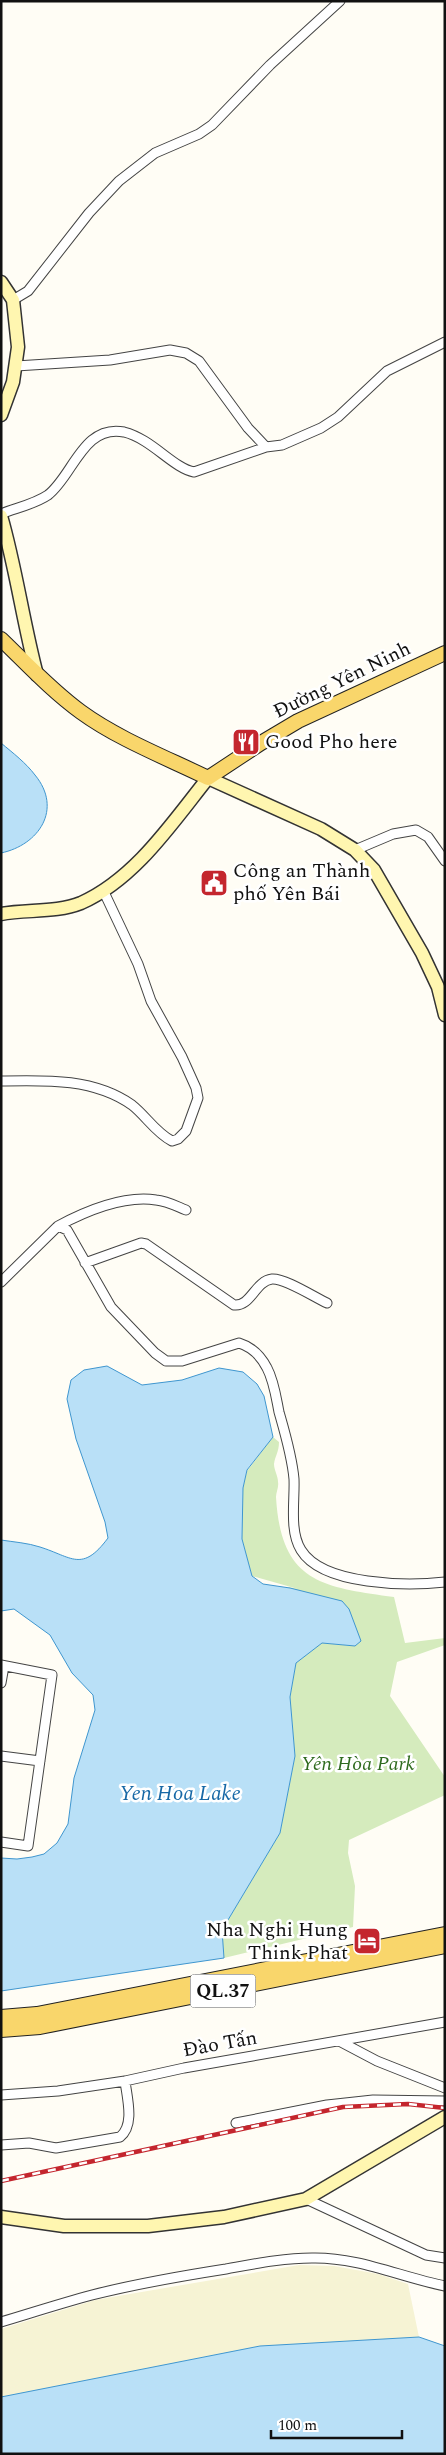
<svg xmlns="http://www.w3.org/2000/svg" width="446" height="2455" font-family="Spectral,serif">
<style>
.farmland{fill:#f6f3d4}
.green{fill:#d5ebbd}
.water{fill:#b9e0f7;stroke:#3f96cf}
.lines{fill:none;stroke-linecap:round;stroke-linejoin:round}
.street-casing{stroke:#444;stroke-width:11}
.secondary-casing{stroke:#333;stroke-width:15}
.primary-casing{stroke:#222;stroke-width:16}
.street{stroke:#fff;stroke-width:9}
.secondary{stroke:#fff6b0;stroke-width:12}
.primary{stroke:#f9d66b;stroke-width:14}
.rail-casing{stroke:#c4262e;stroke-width:4.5}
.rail{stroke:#fff;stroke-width:2.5;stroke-dasharray:8;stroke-linecap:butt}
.labels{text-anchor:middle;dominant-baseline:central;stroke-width:5;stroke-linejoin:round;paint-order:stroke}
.shield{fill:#fff;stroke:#585858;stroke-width:1}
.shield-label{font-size:19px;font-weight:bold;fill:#111}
.street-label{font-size:20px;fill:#111;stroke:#fff}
.poi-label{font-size:20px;fill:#111;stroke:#fff;text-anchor:start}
.park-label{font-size:20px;font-style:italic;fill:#2f6b1f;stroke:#fff}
.water-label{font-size:21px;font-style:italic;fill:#1768a6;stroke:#fff}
</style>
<rect width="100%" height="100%" fill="#fffdf5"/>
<!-- farmland -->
<path class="farmland" d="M299 2265 334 2266 378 2274 408 2284 419 2337 260 2346 1 2397V2329L95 2300Z"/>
<!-- green -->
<path class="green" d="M273 1437 279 1442C279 1452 275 1456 274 1464 274 1470 278 1476 278 1482 279 1487 276 1492 276 1497 281 1582 321 1587 394 1597L405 1643 445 1638V1645L397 1662 390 1696 445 1777V1795L349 1840 348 1853 355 1886 353 1927 224 1958 222 1930 280 1833 295 1756 290 1697 296 1663 322 1643 355 1646 288 1587 298 1589 252 1576 242 1539 243 1488 247 1471Z"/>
<!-- water -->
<path class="water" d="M1 743C13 753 26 763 35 775 63 809 39 845 1 853Z
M107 1366 142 1385 182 1380 219 1368 243 1372 257 1384 264 1396 273 1437 247 1470 243 1488 242 1539 252 1576 263 1584 290 1588 342 1601 349 1609 361 1641 355 1646 322 1643 296 1663 290 1697 295 1756 280 1833 222 1930 224 1958 1 1991V1858L17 1859 32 1857 44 1854 57 1843 68 1824 74 1778 95 1710 93 1695 72 1673 50 1635 14 1609 1 1611V1540C14 1542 28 1543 40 1547 72 1557 82 1573 108 1538L105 1522 76 1439 67 1399 71 1380 84 1370Z
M419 2337 445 2346V2454H1V2397L260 2346Z"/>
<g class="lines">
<defs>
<path id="street" d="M13 300 28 291 89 213 119 181 155 153 199 134 212 125 270 65 340 1
M16 366 110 360 170 350 186 353 199 361 248 428 266 447
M1 514C16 508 35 504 48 495 73 476 83 424 124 432 152 439 173 468 194 472L266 447 282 445 321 428 338 417 387 371 445 342
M355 850 393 834 416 830 428 837 445 861
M1 1081C45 1080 94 1078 132 1105 146 1116 156 1133 172 1141L178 1139 186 1131 198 1098 196 1088 182 1057 151 1001 138 964 103 890
M58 1226C86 1211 124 1195 156 1200 167 1201 176 1206 186 1210
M85 1263 141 1243 146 1244 234 1305C251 1307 255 1281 272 1279 285 1278 314 1297 327 1303
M1 1282 58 1226 67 1230 111 1307 155 1353 166 1361H182L239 1343C252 1347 261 1356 267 1368 274 1381 276 1397 279 1412 285 1433 292 1456 294 1479 295 1500 289 1531 301 1550 323 1586 408 1586 445 1582
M1 1665 52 1675 28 1846 1 1842
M1 1683 4 1666
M1 1756 40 1761
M341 2042 377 2061 445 2088
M1 2095 58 2091 125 2081 184 2068 445 2022
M236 2123 327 2105 373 2100 445 2101
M1 2145 29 2143 56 2148 120 2137C135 2125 127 2098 125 2081
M306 2199 426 2255 445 2258
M1 2322C31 2313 62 2303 92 2295 136 2284 181 2276 226 2269 254 2264 283 2258 312 2258 359 2257 400 2277 445 2286"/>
<path id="secondary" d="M1 282 13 300 18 347 13 382 1 415
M1 516C16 568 23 622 37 675
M1 914C27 909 56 913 81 903 135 879 172 823 208 778L321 829 355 850 374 870 422 953 438 987 445 1015
M1 2217 64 2226H148L224 2217 306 2199 445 2117"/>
<path id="primary" d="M1 639C27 664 52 691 81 712 118 739 167 758 208 778L261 743 298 721 445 653
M1 2017 37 2014 445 1934
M1 2030 40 2027 445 1946"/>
</defs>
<!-- street casing -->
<use href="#street" class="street-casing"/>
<!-- secondary casing -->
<use href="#secondary" class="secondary-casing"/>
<!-- primary casing -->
<use href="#primary" class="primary-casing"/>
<!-- street -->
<use href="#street" class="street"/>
<!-- secondary -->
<use href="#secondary" class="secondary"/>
<!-- primary -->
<use href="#primary" class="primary"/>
<defs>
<path id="rail" d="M1 2181 343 2107 408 2104 445 2108"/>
</defs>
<!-- rail casing -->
<use href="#rail" class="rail-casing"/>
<!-- rail -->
<use href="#rail" class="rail"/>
</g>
<!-- icons -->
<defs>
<symbol id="restaurant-square" viewBox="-11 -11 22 22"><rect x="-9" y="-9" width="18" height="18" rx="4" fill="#c4262e" stroke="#fff"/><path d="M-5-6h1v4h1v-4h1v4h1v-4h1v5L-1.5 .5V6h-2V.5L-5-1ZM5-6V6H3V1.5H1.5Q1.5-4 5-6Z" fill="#fff"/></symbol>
<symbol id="civic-square" viewBox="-11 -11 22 22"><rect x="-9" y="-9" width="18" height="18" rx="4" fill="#c4262e" stroke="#fff"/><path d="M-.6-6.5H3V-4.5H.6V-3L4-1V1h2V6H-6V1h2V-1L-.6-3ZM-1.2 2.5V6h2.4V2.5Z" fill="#fff"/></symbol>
<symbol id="hotel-square" viewBox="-11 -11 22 22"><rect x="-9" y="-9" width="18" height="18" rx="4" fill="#c4262e" stroke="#fff"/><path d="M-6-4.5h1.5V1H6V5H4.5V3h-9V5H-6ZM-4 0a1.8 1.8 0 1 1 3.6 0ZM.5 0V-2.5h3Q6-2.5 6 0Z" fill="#fff"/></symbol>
</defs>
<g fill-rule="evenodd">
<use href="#restaurant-square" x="230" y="726" width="32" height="32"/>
<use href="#civic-square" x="198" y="867" width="32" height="32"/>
<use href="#hotel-square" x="351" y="1925" width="32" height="32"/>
</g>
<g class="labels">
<!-- shield labels -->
<rect class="shield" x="190.5" y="1974.5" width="65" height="33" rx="4"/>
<g class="shield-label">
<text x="223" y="1991">QL.37</text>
</g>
<!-- street labels -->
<g class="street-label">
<text transform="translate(342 680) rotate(-26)">Đường Yên Ninh</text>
<text transform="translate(220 2044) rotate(-10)">Đào Tấn</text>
</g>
<!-- poi labels -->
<g class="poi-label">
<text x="265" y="742">Good Pho here</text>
<text x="233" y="871">Công an Thành<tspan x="233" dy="23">phố Yên Bái</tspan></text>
<text x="348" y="1930" text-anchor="end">Nha Nghi Hung<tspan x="348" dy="23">Think Phat</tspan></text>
</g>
<!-- park labels -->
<g class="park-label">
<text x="358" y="1764">Yên Hòa Park</text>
</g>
<!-- water labels -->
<g class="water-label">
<text x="180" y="1794">Yen Hoa Lake</text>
</g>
</g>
<!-- border -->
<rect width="446" height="2455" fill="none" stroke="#111111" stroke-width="5"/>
<!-- scale -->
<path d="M271 2430v8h131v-8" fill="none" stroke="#111111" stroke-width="2.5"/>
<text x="278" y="2430" font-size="15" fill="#111111" stroke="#ffffff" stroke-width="4" paint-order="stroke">100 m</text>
</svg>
